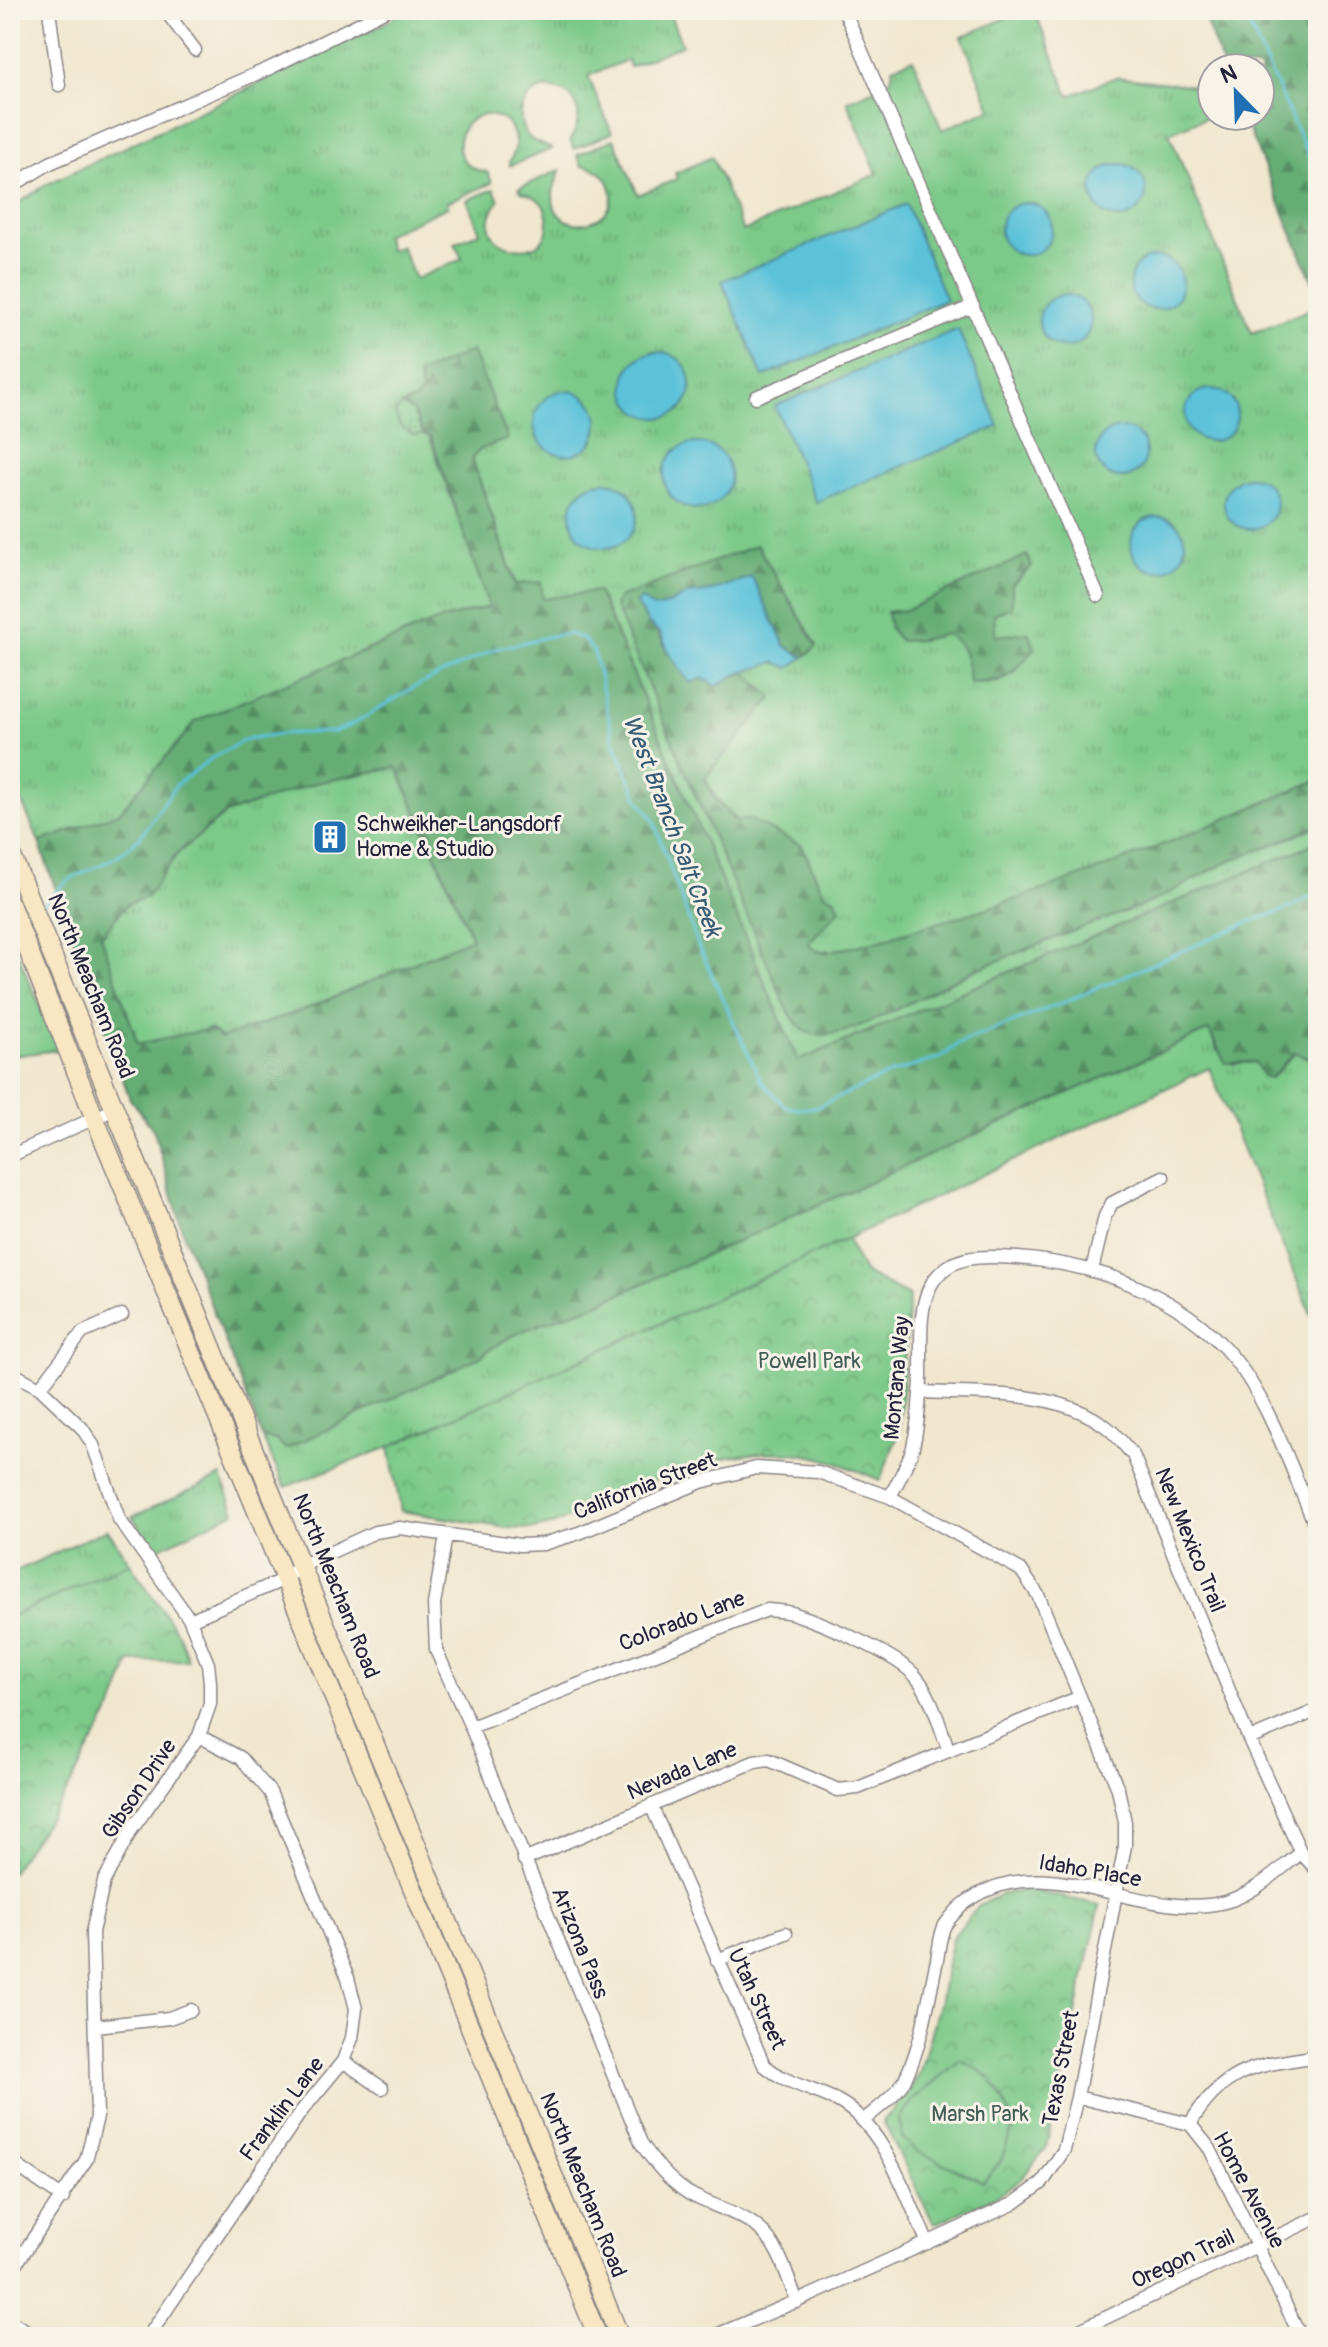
<svg xmlns="http://www.w3.org/2000/svg" width="1328" height="2347" font-family="Pangolin,sans-serif">
<style>
.grass{fill:url(#grass-tufts);stroke:#4f7662;stroke-width:2;fill-rule:evenodd}
.forest{fill:url(#forest-firs);stroke:#446858;stroke-width:2;fill-rule:evenodd}
.wetland{fill:url(#wetland-marsh);stroke:#4f7662;stroke-width:2}
.park{fill:url(#park-crowns);stroke:#4f7662;stroke-width:2}
.pitch{fill:#7cc989;stroke:#4f7662;stroke-width:2}
.water{fill:#5cc2da;stroke:#3f728a;stroke-width:2}
.lines{fill:none;stroke-linecap:round;stroke-linejoin:round}
.stream{stroke:#5cc2da;stroke-width:3}
.minor-casing{stroke:#8a8485;stroke-width:15}
.secondary-casing{stroke:#8a8485;stroke-width:21}
.minor{stroke:#fff;stroke-width:12}
.secondary{stroke:#f9e7c3;stroke-width:18}
.labels{text-anchor:middle;dominant-baseline:central;stroke-width:6;stroke-linejoin:round;paint-order:stroke}
.poi-label{font-size:22px;fill:#22223b;stroke:#f7f3e8;text-anchor:start}
.street-label{font-size:22px;fill:#22223b;stroke:#f7f3e8}
.park-label{font-size:22px;fill:#425c56;stroke:#f7f3e8}
.water-label{font-size:24px;font-style:italic;fill:#365a73;stroke:#f7f3e8}
</style>
<defs>
<pattern id="grass-tufts" width="24" height="20" patternUnits="userSpaceOnUse" patternTransform="scale(2)"><rect width="24" height="20" fill="#7cc989"/><path d="M3 7l-1-3M5 7V3M7 7l1-3M15 17l-1-3M17 17v-4M19 17l1-3" fill="none" stroke="#6bac77"/></pattern>
<pattern id="forest-firs" width="22" height="20" patternUnits="userSpaceOnUse" patternTransform="scale(2)"><rect width="22" height="20" fill="#65ad75"/><path d="M5 1l3.5 6h-7zM16 11l3.5 6h-7z" fill="#538c61"/></pattern>
<pattern id="wetland-marsh" width="20" height="14" patternUnits="userSpaceOnUse" patternTransform="scale(2)"><rect width="20" height="14" fill="#7cc989"/><path d="M1 5h8M5 5V1M11 12h8M15 12V8" fill="none" stroke="#6bac77"/></pattern>
<pattern id="park-crowns" width="20" height="18" patternUnits="userSpaceOnUse" patternTransform="scale(2)"><rect width="20" height="18" fill="#7cc989"/><path d="M2 6a3 3 0 1 1 6 0M12 15a3 3 0 1 1 6 0" fill="none" stroke="#6bac77"/></pattern>
</defs>
<rect width="100%" height="100%" fill="#f7f3e8"/>
<filter id="ink" filterUnits="userSpaceOnUse"><feTurbulence type="fractalNoise" baseFrequency=".0125" numOctaves="2"/><feDisplacementMap in="SourceGraphic" scale="16" xChannelSelector="R" yChannelSelector="G"/><feConvolveMatrix kernelMatrix="1 2 1 2 8 2 1 2 1" color-interpolation-filters="sRGB"/></filter>
<filter id="wash" filterUnits="userSpaceOnUse"><feTurbulence type="fractalNoise" baseFrequency=".006" numOctaves="4" result="noise"/><feDisplacementMap in="SourceGraphic" scale="32" xChannelSelector="R" yChannelSelector="G"/><feGaussianBlur stdDeviation="1.8" result="paint"/><feColorMatrix in="noise" values="0 0 0 0 0 0 0 0 0 0 0 0 0 0 0 0 0 1.4 0 .05"/><feComposite in="paint" operator="in"/></filter>
<g filter="url(#wash)">
<rect width="100%" height="100%" fill="#f1e7cf"/>
<!-- grass -->
<path class="grass" d="M404 10H668L682 45 630 67 627 60 588 76 612 133 574 149 570 140C603 87 525 69 521 115 520 124 524 132 530 138 536 144 546 145 552 149L510 166 509 162C518 149 517 137 508 123 462 91 435 167 488 172L492 183 447 202 448 207 384 235 390 250 401 246 415 279 462 259 455 243 480 232 467 200 494 189 499 201C459 251 558 270 547 216 545 202 534 195 521 192L519 188 560 170C559 178 553 185 553 194 551 243 630 225 608 181 602 171 593 167 582 166L577 155 614 139 638 195 677 179 675 173 712 157 743 231 877 174 847 101 886 84 891 79 893 67 913 59 942 130 991 109 962 37 1015 14 1014 10H1034L1069 96 1116 77 1212 88V115L1169 133 1252 333 1318 306V780C1190 834 1063 889 929 926 893 935 854 951 816 951L808 943 840 909 824 894 802 846C756 829 726 827 705 777L670 655 804 657 817 645 757 545 615 607 834 1033 897 1009 974 970 1121 911 1147 903 1231 860 1293 837 1318 825V842L798 1061 598 591 543 599 516 584 472 458 481 449 422 392 416 399 490 607 439 620 196 721 119 813 39 842 10 774V209L45 185 384 24ZM1024 203H1032L1046 212 1032 255 1014 253 1009 209ZM1153 257 1179 273 1180 290 1176 298 1139 263ZM655 352 643 414C616 394 623 360 655 352ZM1206 389C1227 389 1231 400 1237 418L1229 434 1213 441 1186 420C1185 405 1192 395 1206 389ZM570 390 590 401 594 440C576 461 551 459 536 436ZM694 443 722 454 730 474 675 451ZM1244 478 1274 493C1281 522 1253 539 1230 520L1229 488ZM629 492C644 516 635 541 607 548ZM1147 519 1172 521 1183 534 1145 568 1133 555 1135 530ZM1032 566 1012 585 994 614 995 637 1027 632 1016 672 998 682 970 683C967 659 967 647 946 633L921 640 887 612 906 610Z
M397 767 472 939 304 1010 221 1038 210 1029 137 1044 101 936 127 904 147 897 177 854 225 814 315 783Z
M10 936 59 1050 10 1056Z
M1209 1030 1217 1050 1233 1064 1256 1062 1263 1076 1271 1078 1296 1052 1318 1063V1227L1311 1248 1318 1268V1331L1209 1068 847 1239 389 1447 285 1487 262 1437 276 1440 480 1357C512 1329 557 1319 597 1304Z
M221 1476 235 1512 156 1550 132 1517Z
M107 1529 130 1563 10 1617V1574Z"/>
<!-- forest -->
<path class="forest" d="M1201 10H1314L1318 20V108C1310 118 1313 130 1318 142V295L1243 116H1260V68H1224Z
M472 351 508 439 481 449 472 458 515 584 541 582 543 599 598 591 798 1061 1318 842V1063L1295 1052 1271 1078 1263 1076 1255 1062 1225 1063 1209 1030 597 1304C557 1319 513 1329 480 1357L286 1449 276 1440 262 1437 182 1230 154 1131 130 1099 39 842 119 813 196 721 439 620 489 607 431 437 423 434 413 412 402 405 416 399 422 392 418 374ZM397 767 472 938 304 1010 221 1038 210 1029 138 1044 101 936 127 904 147 897 177 854 225 814 315 783Z
M757 545 817 646 804 657 785 646 751 577 711 591 685 595 667 605 654 608 649 624C664 636 662 646 672 656 684 668 703 678 717 685L735 675 746 673 773 697 705 778 713 797 735 821 749 819 802 846 824 894 835 898 840 909 808 943 816 951C852 951 889 937 923 927 1060 890 1188 835 1318 780V825C1290 839 1262 848 1233 860 1203 872 1176 892 1146 904 1089 925 1031 947 975 970 936 986 857 1037 818 1035 791 1034 780 990 770 970L615 607 618 598Z
M1027 555 1032 566 1012 585V607L994 614 995 636 1028 632 1035 648C1011 677 1008 681 969 683 967 659 968 647 946 634L921 640 900 641 890 629 887 612 906 610Z"/>
<!-- wetland -->
<path class="wetland" d="M402 405 413 412 423 434 414 435 400 426 395 413Z"/>
<!-- park -->
<path class="park" d="M847 1239 864 1273 909 1296 899 1433 880 1480C859 1471 837 1462 816 1457 725 1436 633 1492 552 1525L533 1529 508 1528 401 1511 389 1447Z
M130 1563 179 1635 188 1660 130 1662 114 1705 63 1798 10 1874V1617Z
M1029 1890 1100 1905 1046 2148 1022 2178 997 2196 934 2224 883 2121 906 2096 920 2072 939 2004 952 1938 979 1905 1002 1894Z"/>
<!-- pitch -->
<path class="pitch" d="M960 2060C995 2074 1000 2092 1014 2124L1001 2161 983 2182 919 2152 902 2138 899 2118 914 2099Z"/>
<!-- water -->
<path class="water" d="M1092 191a27 27 0 1 1 54 0a27 27 0 1 1-54 0Z
M1000 229a26 26 0 1 1 52 0a26 26 0 1 1-52 0Z
M906 204 946 300 763 377 722 281Z
M1130 283a26 26 0 1 1 52 0a26 26 0 1 1-52 0Z
M1039 321a26 26 0 1 1 52 0a26 26 0 1 1-52 0Z
M958 329 999 426 816 502 775 406Z
M625 385a33 33 0 1 1 66 0a33 33 0 1 1-66 0Z
M1185 415a26 26 0 1 1 52 0a26 26 0 1 1-52 0Z
M534 423a32 32 0 1 1 64 0a32 32 0 1 1-64 0Z
M1096 453a25 25 0 1 1 50 0a25 25 0 1 1-50 0Z
M664 476a33 33 0 1 1 66 0a33 33 0 1 1-66 0Z
M1224 503a26 26 0 1 1 52 0a26 26 0 1 1-52 0Z
M571 515a33 33 0 1 1 66 0a33 33 0 1 1-66 0Z
M1131 544a27 27 0 1 1 54 0a27 27 0 1 1-54 0Z
M752 577 785 646 804 657 789 668 775 662 735 675 717 686 703 678 690 683 670 655 661 634 649 624 636 604 641 599 654 608 667 605 685 595 711 591Z"/>
<g class="lines">
<!-- stream -->
<path class="stream" d="M1242 10 1318 176
M39 908 68 880 114 858 125 851 141 836 176 785 212 758 246 739 280 734 334 732 355 723 416 686 495 649 551 636 569 634 582 638 594 652 615 745 639 800 653 819 698 945 761 1081 785 1106 798 1109 817 1107 892 1073 940 1058 958 1044 1062 1003 1247 923 1290 908 1318 892"/>
</g>
</g>
<g filter="url(#ink)">
<g class="lines">
<defs>
<path id="minor" d="M49 10 59 85
M165 10 195 50
M844 10 1098 596
M10 187 50 163 270 68 386 10
M756 397 973 306
M10 1156 115 1109
M1092 1270 1105 1216 1112 1203 1163 1177
M10 1372 40 1388 82 1428 93 1445 119 1519 190 1620 208 1664 210 1682V1704L199 1736 132 1829 104 1881 92 1932 97 2117 86 2160 10 2273
M40 1388 82 1333 122 1315
M921 1392C981 1395 1058 1388 1108 1428 1117 1435 1125 1446 1133 1455L1249 1739 1301 1853 1318 1871
M890 1497C898 1481 908 1464 913 1447 917 1430 919 1410 920 1393 924 1361 915 1313 931 1285 949 1252 987 1256 1018 1258 1105 1265 1193 1299 1244 1372 1274 1415 1297 1483 1318 1532
M446 1536 434 1604 436 1650 471 1727 641 2143C654 2162 668 2180 688 2193 710 2206 735 2210 756 2226 779 2243 787 2276 797 2302
M190 1620 285 1579 301 1566 375 1532 400 1528 520 1545 543 1544 579 1533 701 1482 756 1468 818 1472 890 1497 1021 1570 1038 1595 1118 1789 1125 1822V1846L1077 2097 1064 2150 1042 2183 1013 2204 809 2296 712 2337
M471 1727 767 1610C775 1611 784 1611 792 1613 820 1622 900 1655 917 1678 933 1698 940 1728 949 1751
M1249 1739 1318 1710
M651 1805 764 2065C786 2084 811 2088 836 2100 885 2125 906 2197 928 2243
M524 1860 754 1762 769 1760 838 1790 858 1788 1080 1697
M717 1960 786 1933
M96 2026 169 2018 191 2010
M343 2061 382 2088
M1077 2097 1190 2124 1210 2149 1301 2337
M864 2120C877 2109 899 2093 906 2077 923 2041 928 1999 937 1960 939 1949 940 1934 945 1925 951 1916 962 1904 971 1899 1049 1847 1140 1923 1225 1902 1254 1894 1277 1871 1301 1853
M1190 2124C1225 2066 1256 2066 1318 2056
M10 2161 63 2198
M10 2321 36 2337
M148 2337 300 2113 343 2061 352 2038 356 2009 348 1978 270 1792 241 1758 199 1736
M1065 2337 1318 2217"/>
<path id="secondary" d="M10 852 301 1566 620 2337
M10 904 95 1119 598 2337"/>
</defs>
<!-- minor casing -->
<use href="#minor" class="minor-casing"/>
<!-- secondary casing -->
<use href="#secondary" class="secondary-casing"/>
<!-- minor -->
<use href="#minor" class="minor"/>
<!-- secondary -->
<use href="#secondary" class="secondary"/>
</g>
</g>
<!-- icons -->
<defs>
<symbol id="building-square" viewBox="-11 -11 22 22"><rect x="-9" y="-9" width="18" height="18" rx="4" fill="#1f6fb2" stroke="#f7f3e8"/><path d="M-4-6H4V6H1V3H-1V6H-4ZM-2.5-4.3h1.7v1.8h-1.7ZM.8-4.3h1.7v1.8H.8ZM-2.5-1h1.7V.8h-1.7ZM.8-1h1.7V.8H.8Z" fill="#fff"/></symbol>
</defs>
<g fill-rule="evenodd">
<use href="#building-square" x="310" y="817" width="40" height="40"/>
</g>
<g class="labels">
<!-- poi labels -->
<g class="poi-label">
<text x="356" y="824">Schweikher-Langsdorf<tspan x="356" dy="25">Home &amp; Studio</tspan></text>
</g>
<!-- street labels -->
<g class="street-label">
<text transform="translate(91 986) rotate(68)">North Meacham Road</text>
<text transform="translate(897 1378) rotate(-85)">Montana Way</text>
<text transform="translate(645 1486) rotate(-21)">California Street</text>
<text transform="translate(1190 1540) rotate(68)">New Mexico Trail</text>
<text transform="translate(336 1586) rotate(68)">North Meacham Road</text>
<text transform="translate(682 1621) rotate(-21)">Colorado Lane</text>
<text transform="translate(682 1771) rotate(-23)">Nevada Lane</text>
<text transform="translate(139 1789) rotate(-56)">Gibson Drive</text>
<text transform="translate(1090 1871) rotate(10)">Idaho Place</text>
<text transform="translate(580 1943) rotate(68)">Arizona Pass</text>
<text transform="translate(757 1999) rotate(65)">Utah Street</text>
<text transform="translate(1061 2068) rotate(-79)">Texas Street</text>
<text transform="translate(282 2109) rotate(-53)">Franklin Lane</text>
<text transform="translate(583 2185) rotate(68)">North Meacham Road</text>
<text transform="translate(1249 2190) rotate(62)">Home Avenue</text>
<text transform="translate(1183 2259) rotate(-25)">Oregon Trail</text>
</g>
<!-- park labels -->
<g class="park-label">
<text x="809" y="1361">Powell Park</text>
<text x="980" y="2114">Marsh Park</text>
</g>
<!-- water labels -->
<g class="water-label">
<text transform="translate(672 826) rotate(69)">West Branch Salt Creek</text>
</g>
</g>
<!-- margin -->
<rect width="1328" height="2347" fill="none" stroke="#f7f3e8" stroke-width="40"/>
<!-- north arrow -->
<g transform="translate(1236 92) rotate(337)"><circle r="38" fill="#f7f3e8" stroke="#a29fa3" stroke-width="2"/>
<path d="M0-6L14 30L0 20L-14 30Z" fill="#1f6fb2"/>
<text y="-12" font-size="22" font-weight="bold" text-anchor="middle" fill="#22223b">N</text>
</g>
</svg>
